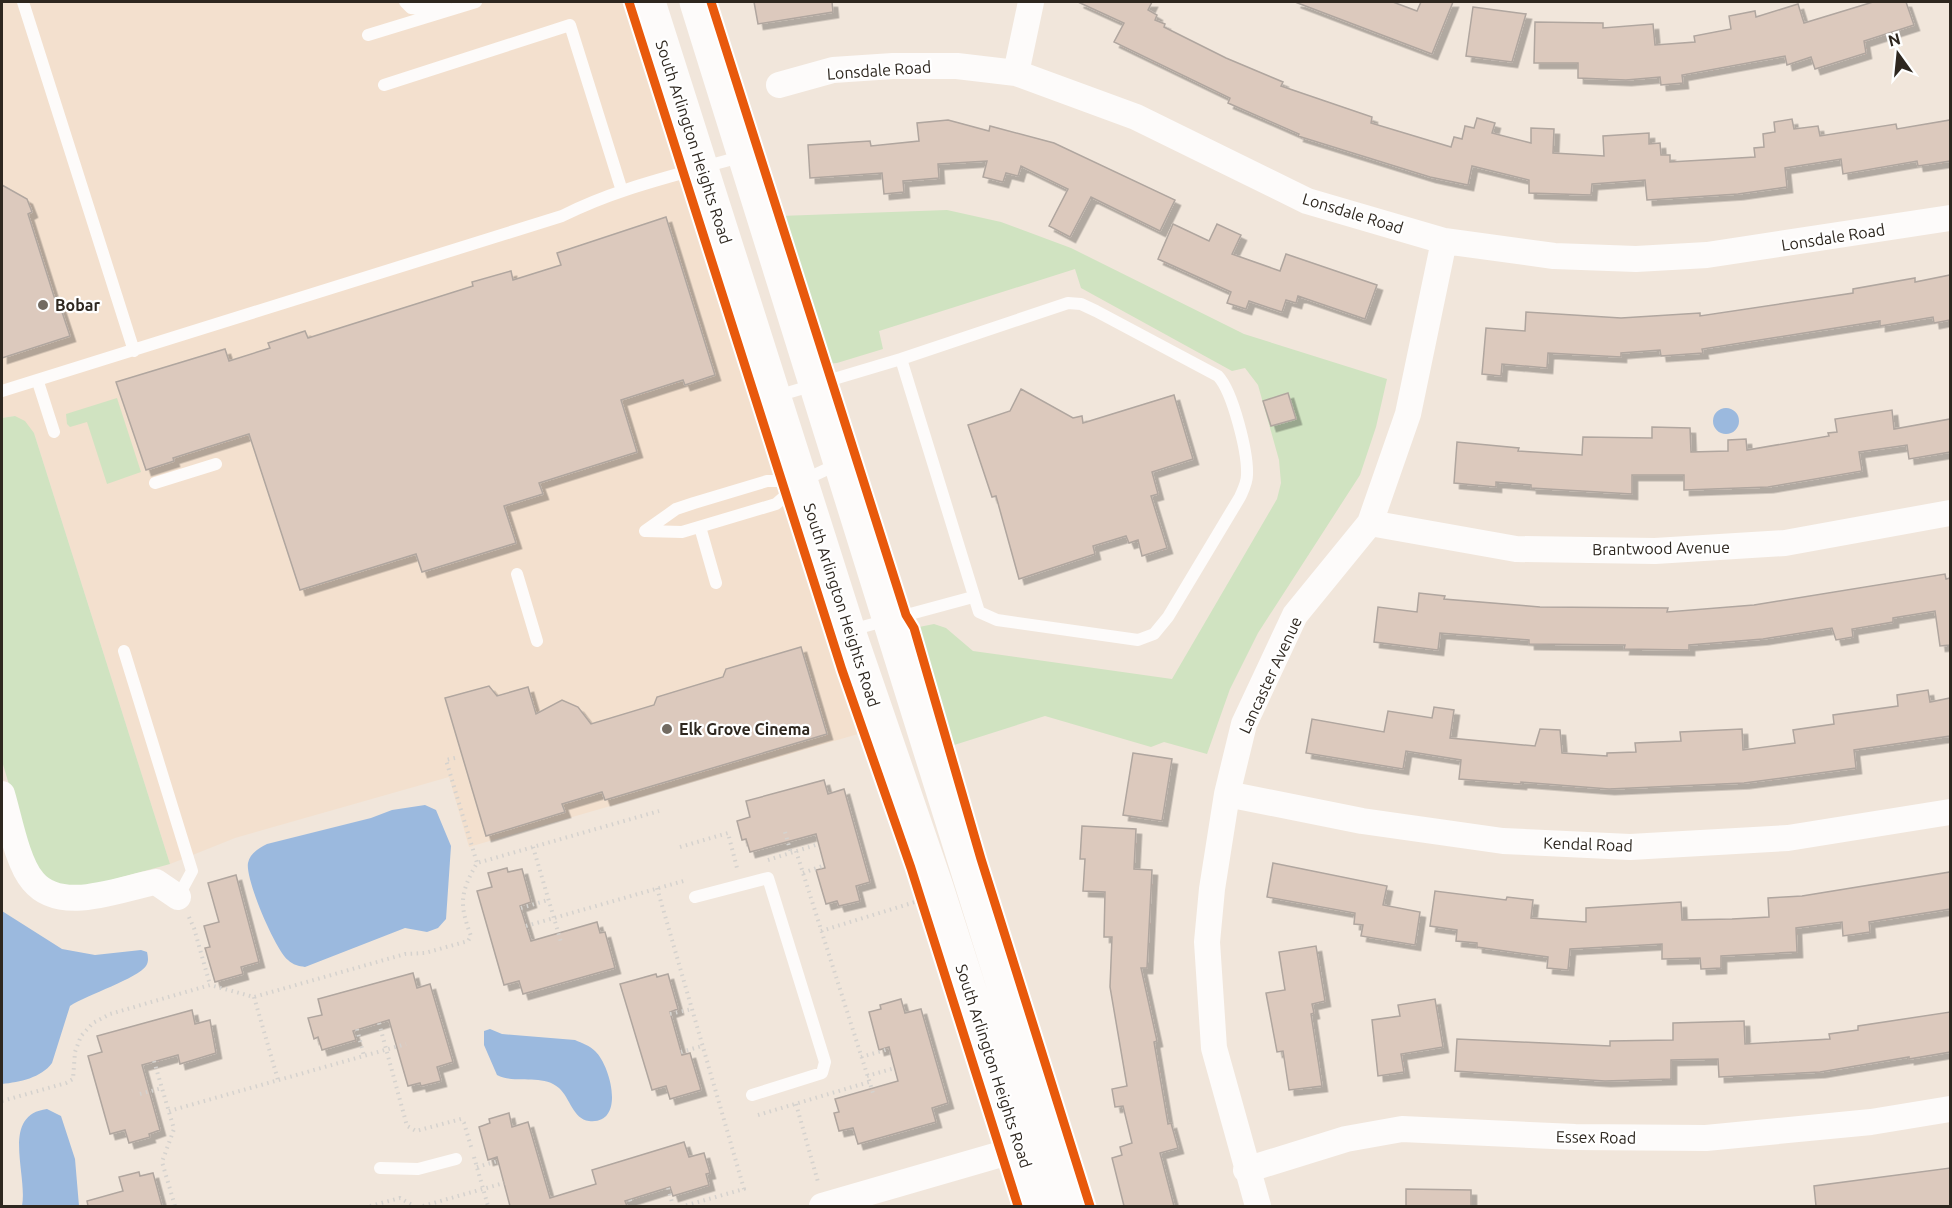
<svg xmlns="http://www.w3.org/2000/svg" width="1952" height="1208" font-family="Ubuntu,sans-serif">
<style>
.built{fill:#f3e0ce}
.green{fill:#d0e3c1}
.water{fill:#9bb9de}
.building{fill:#dcc9bd;stroke:#b0a69f;stroke-width:1.5;filter:url(#shadow)}
.lines{fill:none;stroke-linecap:round;stroke-linejoin:round}
.path{stroke:#d5d2ce;stroke-width:4;stroke-dasharray:1.5 4.5;stroke-linecap:butt}
.lane{stroke:#fdfbfa;stroke-width:12}
.street{stroke:#fdfbfa;stroke-width:26}
.secondary{stroke:#fdfbfa;stroke-width:33}
.cycleway-casing{stroke:#fff;stroke-width:13}
.cycleway{stroke:#e8590c;stroke-width:9}
.poi-dot{fill:#726a61;stroke:#fff;stroke-width:2}
.labels{text-anchor:middle;dominant-baseline:central;stroke-width:4.5;stroke-linejoin:round;paint-order:stroke}
.street-label{font-size:16px;fill:#2e271f;stroke:#fff}
.poi-label{font-size:16px;font-weight:bold;fill:#2e271f;stroke:#fff;text-anchor:start}
</style>
<defs>
<filter id="shadow"><feDropShadow dx="5.5" dy="5.5" stdDeviation="0" flood-color="#0004"/></filter>
</defs>
<rect width="100%" height="100%" fill="#f1e6db"/>
<!-- built -->
<path class="built" d="M2 2H630L858 734 469 847 449 777 235 838 170 864 34 433 15 416 2 418Z"/>
<!-- green -->
<path class="green" d="M947 210 1001 222 1071 248 1244 334 1387 379 1376 427 1360 475 1258 633 1230 689 1207 754 1164 742 1151 747 1045 716 948 747 914 628 934 624 946 628 973 651 1172 679 1277 499 1281 483 1279 460 1258 385 1245 368 1232 371 1081 288 1075 269 879 331 883 349 837 363 826 364 780 216Z
M117 398 141 472 107 484 87 422 70 427 67 424 66 414Z
M15 416 25 421 34 433 170 864 82 888 58 887 43 878 32 862 2 761V418Z"/>
<!-- water -->
<path class="water" d="M1713 421a13 13 0 1 1 26 0a13 13 0 1 1-26 0Z
M425 805 436 810 451 846 446 919 438 928 427 932 405 928 305 967C299 966 293 965 288 960 275 949 245 879 248 863 250 853 259 848 267 844L371 818 392 810Z
M2 911 62 949 95 955 141 950 147 952C148 957 149 961 146 966 138 978 87 995 70 1006L52 1063C41 1078 20 1082 2 1084Z
M490 1029 502 1034 575 1040C582 1043 590 1046 595 1051 611 1066 626 1125 589 1121 573 1119 570 1098 559 1088 542 1073 517 1085 497 1075L484 1045V1031Z
M47 1109 61 1116 75 1159 79 1206H22C28 1174 0 1115 47 1109Z"/>
<!-- building -->
<path class="building" d="M754 2H832L833 12 758 24Z
M1078 2H1152L1148 10 1157 15 1155 20 1165 24 1164 27 1226 58 1283 82 1281 86 1372 117 1371 123 1451 147 1454 137 1462 139 1465 126 1474 128 1477 118 1495 123 1492 133 1531 143V128L1554 129 1553 153 1604 156 1603 136 1649 133V144L1660 143 1661 155H1670V162L1755 157 1754 148 1764 147 1763 134 1775 132 1774 122 1792 119 1794 129 1818 126 1820 136 1896 124 1897 129 1950 120V161L1918 166 1917 161 1843 174 1841 159 1785 168 1787 187 1738 194 1647 200 1645 180 1592 184 1591 195 1529 193V180L1472 166 1468 185 1430 177 1298 136 1299 134 1228 103 1230 98 1114 42 1124 23Z
M1295 2H1393L1417 11 1421 2H1453L1432 54Z
M1873 2H1906L1914 25 1864 41 1866 53 1815 69 1811 57 1787 65 1785 56 1682 75 1683 83 1661 85 1660 77 1626 80 1578 78V63H1534L1535 22 1603 23V28L1653 24 1655 45 1695 42 1694 36 1731 29 1729 16 1755 11 1756 17 1798 4 1804 23Z
M1473 7 1526 14 1512 62 1466 56Z
M948 120 989 131 990 126 1054 143 1175 200 1160 231 1091 197 1070 237 1049 226 1068 189 1021 166 1018 176 1006 173 1003 182 983 177 987 161 938 164 939 178 903 181 904 192 884 194 882 173 810 178 808 145 870 141 871 146 919 141 917 123Z
M2 185 27 199 32 212 28 214 58 309 60 306 70 336 2 358Z
M666 217 715 375 685 385 683 380 621 400 637 452 539 483 543 494 504 506 516 543 422 572 416 554 300 590 249 434 173 458 174 461 146 470 116 382 225 349 229 361 270 348 268 343 305 331 308 338 473 286 472 282 511 271 513 280 561 265 557 253Z
M1173 224 1209 241 1217 224 1241 235 1232 254 1280 271 1286 254 1377 285 1365 319 1298 296 1296 303 1286 300 1282 312 1249 301 1246 309 1227 303 1231 292 1158 259Z
M1950 275V320L1934 323 1933 317 1880 326V321L1702 349 1703 353 1661 356 1660 350 1621 353V357L1548 353 1547 368 1502 364 1501 376 1482 374 1486 328 1525 331 1526 312 1621 318 1700 313V316L1853 293V289L1915 278V282Z
M1021 389 1073 418 1082 416 1083 423 1174 395 1193 459 1152 472 1158 494 1151 496 1167 548 1142 556 1138 540 1129 543 1126 536 1093 546 1095 554 1019 579 996 496 992 497 968 425 1010 411Z
M1288 393 1296 419 1271 426 1263 401Z
M1892 410 1894 429 1950 419V452L1909 459 1907 445 1859 452 1862 471 1768 487 1684 490V475H1632V494L1531 488V485L1496 482V487L1454 483 1457 442 1519 448 1518 451 1582 455 1583 437 1652 438V427L1690 428 1691 452 1728 451V440L1746 439 1747 450 1829 436 1828 433 1837 432 1835 419Z
M1945 574 1946 579 1950 578V645L1940 646 1935 611 1893 618V622L1852 629 1853 637 1836 640 1832 628 1763 639 1689 645V650L1624 649 1625 645 1529 644V640L1440 633 1438 650 1374 642 1378 607 1417 612 1419 593 1445 596 1444 599 1540 607 1668 608 1667 612 1754 605Z
M801 647 827 734 605 800 602 792 562 804 565 812 486 836 445 698 489 686 497 696 528 687 536 714 562 700 578 707 591 724 654 705 657 697 723 677 726 669Z
M1928 690 1930 702 1950 698V736L1854 750 1856 768 1744 783 1609 789 1521 782V784L1459 779 1461 760 1406 751 1403 769 1306 753 1312 719 1384 732 1388 711 1432 718 1434 707 1454 710 1450 738 1535 746 1540 729 1560 730 1562 753 1607 756V753L1636 752 1635 743 1681 741 1680 732 1742 729 1743 750 1795 743 1793 730 1834 724 1833 715 1898 706 1897 695Z
M1133 753 1172 759 1162 821 1123 815Z
M824 780 828 794 844 789 870 882 856 886 860 901 839 906 837 901 826 904 816 870 825 868 816 834 750 852 746 839 742 840 737 821 750 817 746 801Z
M1082 826 1136 829 1134 869 1152 870 1147 968H1141L1157 1041 1154 1042 1168 1124 1171 1123 1178 1148 1160 1153 1174 1206H1124L1112 1158 1122 1155 1120 1147 1132 1143 1123 1106 1115 1107 1112 1089 1127 1086 1110 987 1112 937H1104L1105 892 1083 891 1085 859H1080Z
M1273 863 1387 886 1383 905 1420 912 1415 945 1361 936 1363 925 1354 924 1355 913 1267 897Z
M507 868 508 872 522 869 531 902 520 906 531 941 597 922 600 933 605 932 615 968 523 994 519 981 504 985 477 891 492 887 488 873Z
M1950 872V909L1869 922 1870 932 1843 936 1842 922 1796 928 1797 952 1721 956V968L1701 969 1700 958 1662 959V944L1570 949 1568 970 1547 968 1548 957 1477 947V943L1456 941 1457 930 1430 926 1435 891 1506 900 1507 897 1533 900 1531 918 1586 922V908L1681 902 1682 920 1732 919 1769 917 1768 898 1802 896Z
M236 875 259 962 241 967 243 974 215 982 205 948 210 947 204 926 219 922 208 883Z
M1316 946 1325 1001 1312 1004 1314 1013 1311 1014 1322 1086 1289 1090 1283 1051 1277 1052 1266 993 1285 990 1279 952Z
M413 973 417 988 430 984 453 1062 437 1067 441 1081 421 1086 420 1083 408 1086 389 1020 353 1031 356 1040 322 1050 318 1037 314 1039 308 1018 322 1015 318 999Z
M656 974 657 977 668 974 678 1009 670 1012 682 1055 690 1053 701 1090 670 1099 666 1086 652 1090 620 984Z
M901 999 905 1013 921 1009 948 1103 932 1108 936 1122 858 1144 853 1128 839 1131 834 1113 839 1112 835 1099 898 1081 889 1047 879 1050 869 1012 881 1009 880 1005Z
M1435 999 1443 1047 1401 1054 1404 1072 1378 1076 1372 1020 1400 1016 1398 1005Z
M192 1010 195 1024 210 1020 216 1053 180 1064 178 1055 142 1065 160 1130 149 1134 150 1137 129 1143 125 1130 110 1134 88 1056 102 1052 97 1036Z
M1950 1012V1052L1909 1059V1057L1820 1072 1719 1077 1718 1059 1671 1060V1079L1605 1081 1455 1071 1457 1039 1610 1046V1041L1673 1040V1023L1744 1021 1745 1044 1830 1039 1829 1034 1858 1030V1026Z
M509 1113 512 1127 528 1122 550 1198 596 1184 592 1170 684 1142 689 1157 704 1153 710 1173 706 1174 709 1185 673 1196 670 1187 625 1201 627 1206H510L497 1157 488 1160 479 1127 490 1123 489 1119Z
M1950 1168V1206H1816L1814 1186Z
M139 1172 140 1176 153 1173 162 1206H88L87 1201 123 1191 119 1177Z
M1406 1189 1471 1190V1206H1406Z"/>
<g class="lines">
<!-- path -->
<path class="path" d="M455 758 446 760 477 863
M785 832 791 853
M533 847 561 942
M680 847 728 833 737 868
M796 851 874 1096
M768 860 819 844
M803 873 825 865
M657 888 744 1189 684 1206
M521 908 548 900
M189 917 194 928 210 985
M526 926 687 880
M821 931 915 902
M254 997 278 1080
M670 1014 692 1009
M379 1023 407 1126 416 1131 461 1119 464 1123 472 1150
M357 1029 364 1056
M681 1052 702 1046
M861 1057 889 1049
M154 1061 174 1129 162 1162 175 1206
M867 1076 895 1068
M140 1094 162 1088
M2 1101 66 1083 73 1079 75 1052 81 1036 93 1023 110 1014 210 985 254 997 405 954 425 953 468 941 471 936C459 904 460 893 477 863L659 811
M796 1104 818 1182
M169 1111 406 1044
M758 1115 869 1082
M474 1157 488 1206
M477 1167 498 1161
M668 1188 673 1206
M630 1200 632 1206
M370 1206 400 1198 414 1206
M423 1206 504 1183"/>
<!-- lane -->
<path class="lane" d="M23 2 134 351
M405 2 411 8 422 9 445 2
M368 35 476 2
M384 85 570 25 622 191
M38 382 54 432
M2 391 562 216C619 187 682 174 743 156
M777 396 901 359 1068 303 1081 304 1096 311 1218 376C1233 392 1248 453 1247 475 1247 483 1243 490 1240 497L1168 617 1154 634 1138 640 997 620 979 612 901 359
M155 483 216 464
M700 527 716 583
M645 531 682 532 776 504 802 481 840 463
M645 531 676 509 694 503 767 481H800
M517 574 537 641
M851 630 973 597
M124 651 192 871 178 897
M695 897 768 878 825 1062 822 1073 752 1095
M380 1168 418 1169 456 1159"/>
<!-- street -->
<path class="street" d="M1016 73 1031 2
M779 85 833 70 893 66H957L1016 73 1136 117 1307 201 1444 241 1554 256 1636 259 1707 255 1950 218
M1370 523 1516 549 1655 551 1785 543 1950 513
M2 794C9 817 17 863 33 881 61 915 121 888 156 882L178 897
M1227 794 1362 821 1503 841 1630 847 1788 838 1950 812
M1246 1170 1346 1139 1402 1129 1575 1137 1706 1138 1871 1122 1950 1109
M822 1206 1036 1144
M1258 1206 1214 1048 1207 942 1212 889 1227 794 1244 724 1295 615 1370 523 1408 414 1444 241"/>
<!-- secondary -->
<path class="secondary" d="M649 2 849 631 937 887 1039 1206
M696 2 1072 1206"/>
<defs>
<path id="cycleway" d="M629 2 842 670 911 868 1018 1206
M711 2 906 615 914 628 981 859 1090 1206"/>
</defs>
<!-- cycleway casing -->
<use href="#cycleway" class="cycleway-casing"/>
<!-- cycleway -->
<use href="#cycleway" class="cycleway"/>
</g>
<!-- markers -->
<g class="poi-dot">
<circle cx="43" cy="305" r="6"/>
<circle cx="667" cy="729" r="6"/>
</g>
<g class="labels">
<!-- street labels -->
<g class="street-label">
<text transform="translate(879 70) rotate(-4)">Lonsdale Road</text>
<text transform="translate(694 142) rotate(72)">South Arlington Heights Road</text>
<text transform="translate(1353 213) rotate(17)">Lonsdale Road</text>
<text transform="translate(1833 237) rotate(-9)">Lonsdale Road</text>
<text transform="translate(1661 548) rotate(-1)">Brantwood Avenue</text>
<text transform="translate(842 605) rotate(72)">South Arlington Heights Road</text>
<text transform="translate(1270 675) rotate(-65)">Lancaster Avenue</text>
<text transform="translate(1588 844) rotate(2)">Kendal Road</text>
<text transform="translate(994 1066) rotate(72)">South Arlington Heights Road</text>
<text transform="translate(1596 1137) rotate(1)">Essex Road</text>
</g>
<!-- poi labels -->
<g class="poi-label">
<text x="55" y="305">Bobar</text>
<text x="679" y="729">Elk Grove Cinema</text>
</g>
</g>
<!-- border -->
<rect width="1952" height="1208" fill="none" stroke="#2e271f" stroke-width="6"/>
<!-- north arrow -->
<g transform="translate(1898 54) rotate(345)" stroke="#ffffff" stroke-width="4.5" paint-order="stroke">
<path d="M0-4.5L10 22L0 15L-10 22Z" fill="#2e271f"/>
<text y="-9" font-size="16" font-weight="bold" text-anchor="middle" fill="#2e271f">N</text>
</g>
</svg>
